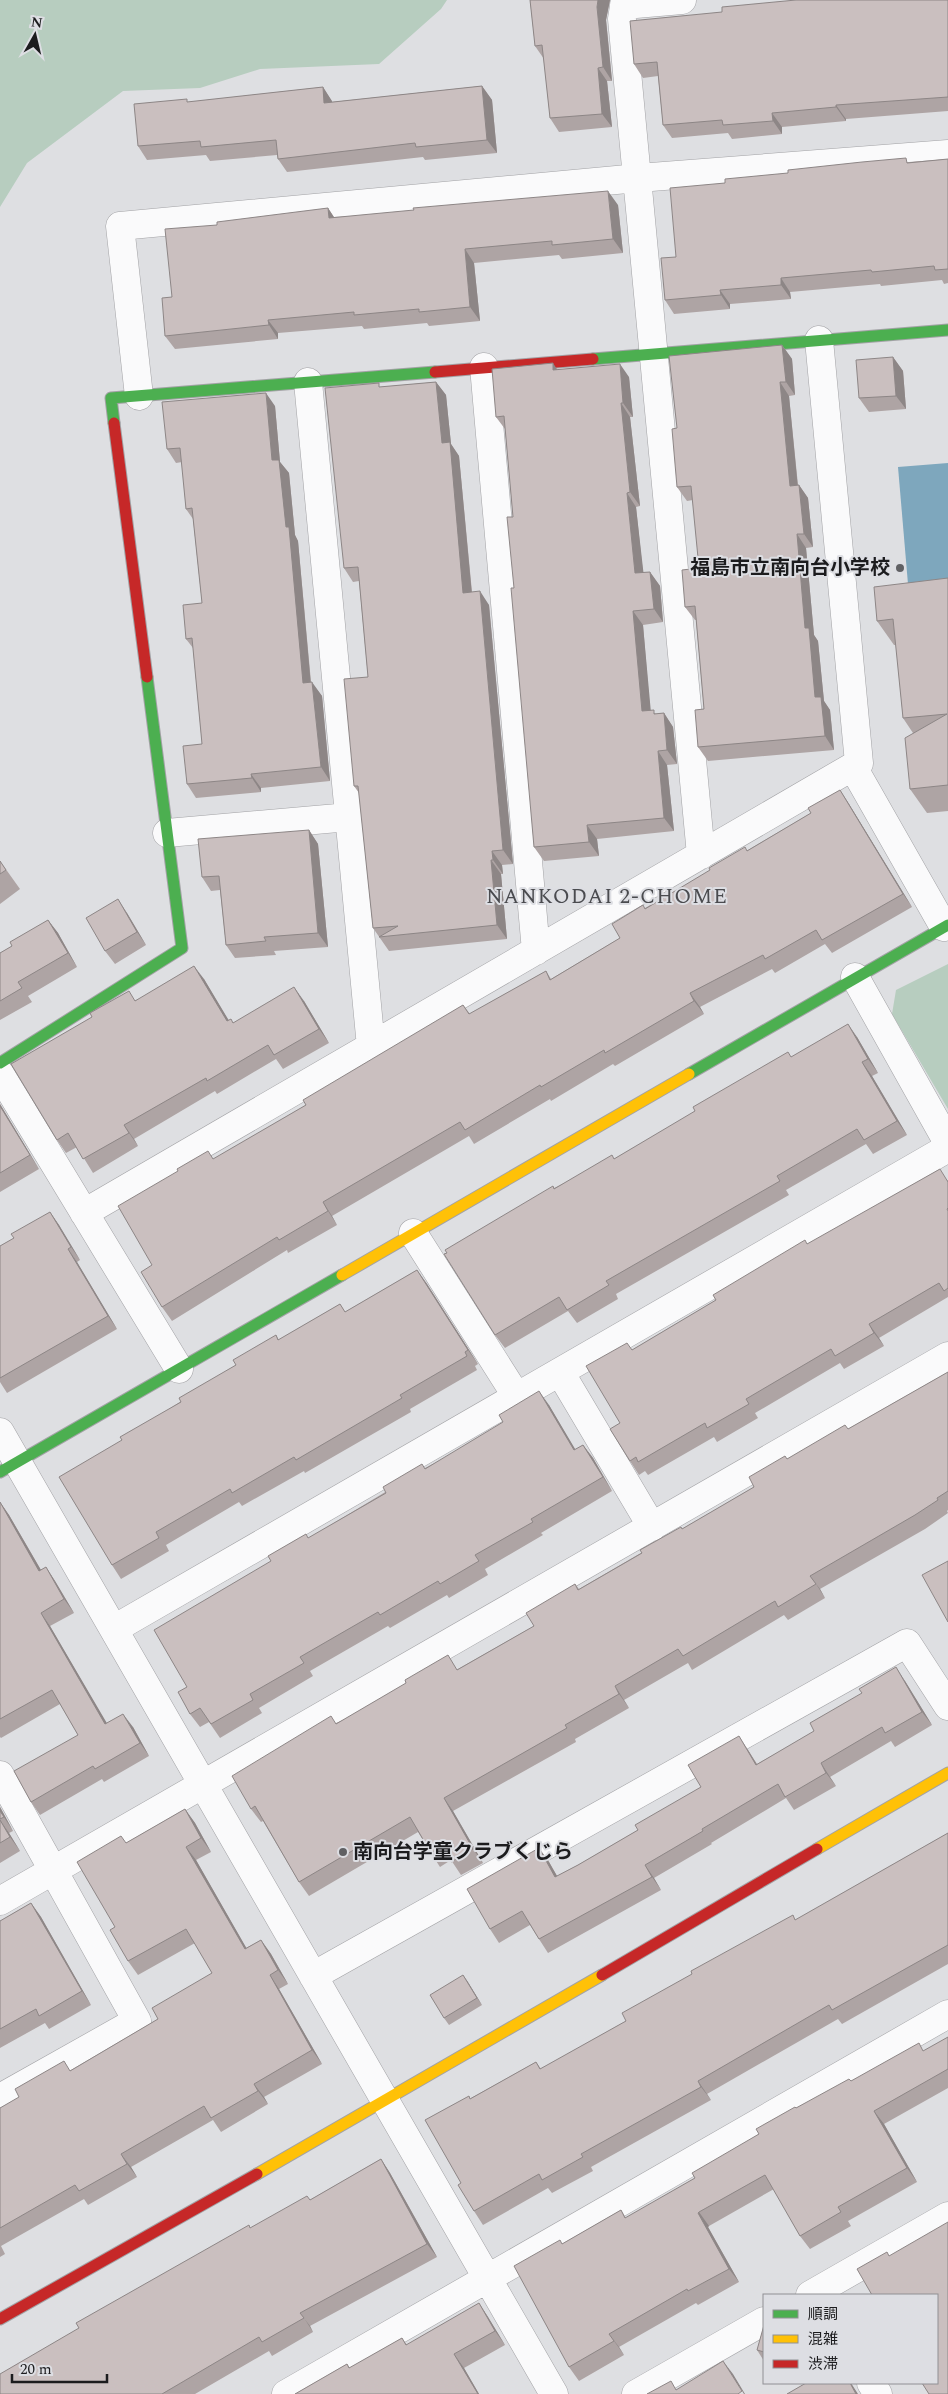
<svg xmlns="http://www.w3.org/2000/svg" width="948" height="2394" font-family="Spectral,'Noto Sans JP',serif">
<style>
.green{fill:#b7cdbf}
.water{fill:#7ea7bd}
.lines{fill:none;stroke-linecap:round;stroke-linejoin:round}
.street-casing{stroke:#a2a2a5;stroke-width:29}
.fast-casing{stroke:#a2a2a5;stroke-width:13}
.slow-casing{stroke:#a2a2a5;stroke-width:13}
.jam-casing{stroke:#a2a2a5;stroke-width:13}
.street{stroke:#fafafb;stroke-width:28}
.fast{stroke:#4caf50;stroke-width:11}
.slow{stroke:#ffc107;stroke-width:11}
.jam{stroke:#c62828;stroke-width:11}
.wall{fill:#aea4a4}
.shaded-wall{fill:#8d8686}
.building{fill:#cabfbf;stroke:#8d8686}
.poi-dot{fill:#606063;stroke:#dddee3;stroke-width:2}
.labels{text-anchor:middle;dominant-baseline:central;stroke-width:4;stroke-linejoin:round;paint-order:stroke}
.poi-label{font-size:20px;font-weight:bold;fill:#1c1c1e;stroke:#dddee3;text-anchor:end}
.neighbourhood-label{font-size:21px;letter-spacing:1px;fill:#4a4b4f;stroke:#dddee3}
</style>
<rect width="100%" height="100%" fill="#dedfe2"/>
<!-- green -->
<path class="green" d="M0 0H447L441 9 379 64 260 69 200 88 123 91 27 163 0 207Z
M948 964V1109L892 1014 896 990Z"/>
<!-- water -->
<path class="water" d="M948 463V581L908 584 898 467Z"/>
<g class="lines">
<defs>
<path id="street" d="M625 0 622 19 701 855
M624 5 682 0
M484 367 536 951
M308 382 371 1047
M139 396 120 226 638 178 948 154
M853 767 944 927
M167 833 349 817
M855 977 948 1143
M0 1074 179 1369
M84 1213 859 763 819 340
M413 1233 517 1397
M560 1372 652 1527
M0 1432 554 2394
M114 1629 948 1148
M0 1775 137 2021 0 2098
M0 1901 948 1356
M313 1976 907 1643 948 1706
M810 2295 948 2216
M871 2383 878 2394
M286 2394 948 2014
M636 2394 764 2321"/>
<path id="fast" d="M593 359 948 330
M114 423 111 398 435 372
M0 1063 182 948 147 677
M689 1074 948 925
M0 1472 342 1275"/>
<path id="slow" d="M342 1275 689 1074
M817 1849 948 1773
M257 2174 602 1975"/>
<path id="jam" d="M435 372 593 359
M114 423 147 677
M602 1975 817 1849
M0 2319 257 2174"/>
</defs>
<!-- street casing -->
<use href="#street" class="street-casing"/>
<!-- fast casing -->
<use href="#fast" class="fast-casing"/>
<!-- slow casing -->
<use href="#slow" class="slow-casing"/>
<!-- jam casing -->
<use href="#jam" class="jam-casing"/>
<!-- street -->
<use href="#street" class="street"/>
<!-- fast -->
<use href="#fast" class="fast"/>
<!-- slow -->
<use href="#slow" class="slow"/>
<!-- jam -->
<use href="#jam" class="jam"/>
</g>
<!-- wall -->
<path class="wall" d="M530 0H610L606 20 612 81H607L612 127 559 132 550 118 544 59 535 46Z
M948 0V111L846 119V121L782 127V134L732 139 728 133 672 138 663 125 658 76 643 78 634 64Z
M482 86 492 100 497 153 425 160 423 157 287 172 278 159 277 155 210 161 206 155 147 160 138 146 189 102 323 87 332 102Z
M948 159V283L944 284 942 280 881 286 880 284 790 292 791 299 730 304V309L674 314 665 300 676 257 725 183 909 162Z
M618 205 623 253 562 259 559 255 474 263 480 321 429 326 427 323 364 329 362 326 278 333V339L175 349 165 336 172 297 217 225 328 208 334 217Z
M782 345 792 359 795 395 789 396 798 485H799L808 498 813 547 806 548 814 635 818 641 824 701 830 710 834 750 708 761 698 747 704 709 696 620H695L685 607 699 568 693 500 687 501 677 487V428Z
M893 357 903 371 906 409 869 412 859 398Z
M557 370 629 377 633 417H630L640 506 636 507 643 573 650 572 660 586 663 622 643 625 650 710 656 714 664 713 673 727 677 764 667 765 674 831 597 839 599 856 544 861 534 847 514 588 513 517 505 429 496 417Z
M436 382 446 395 451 444 459 456 472 592 489 605 513 864 502 865 503 874H501L507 939 389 951 373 928 359 793 354 786 368 677 359 581 353 582 344 568 381 387Z
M275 406 280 462 289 473 295 535 298 541 311 682 322 696 330 781 261 788V792L196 798 187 784 202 744 193 648 186 639 202 603 193 519 186 509 182 462 176 463 167 449Z
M948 578V811L927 813 910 789 913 733 903 718 896 645H894L877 621Z
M840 790 849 804 912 907 832 953 825 944 775 973 772 969 700 1007 704 1014 615 1066 613 1064 551 1101 550 1099 474 1144 469 1136 332 1216 337 1225 288 1253 287 1250 172 1321 162 1307 152 1265 178 1171 214 1159 306 1105 463 1005 470 1014 546 971 551 979 620 938 645 908 748 850 811 813Z
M309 830 318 844 328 947 274 951 276 955 235 958 226 945 220 890 211 891 202 877Z
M0 861 20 889 0 904Z
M127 913 146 945 115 964 105 951Z
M48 920 58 933 77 967 28 996 32 1002 0 1020V953L12 946Z
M204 979 228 1020 234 1023 304 1001 329 1043 283 1069 276 1059 217 1094 215 1091 134 1139 138 1146 93 1173 77 1147 66 1153 57 1140 92 1017 136 1000Z
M857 1037 878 1073 872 1076 907 1135 873 1154 866 1144 786 1190 789 1195 616 1294 618 1299 577 1323 568 1311 505 1348 495 1335 554 1188 614 1159 791 1057Z
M0 1104 39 1169 0 1192Z
M948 1180V1297L879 1338 884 1346 844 1369 840 1363 755 1413 758 1418 717 1442 714 1437 648 1475 645 1471 639 1475 630 1461 632 1350 716 1300 807 1244Z
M50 1212 59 1225 80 1260 77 1262 117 1329 7 1393 0 1382V1246L14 1238Z
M417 1270 427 1284 478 1364 475 1366 477 1370 410 1409 411 1412 305 1473 304 1471 242 1506 239 1502 166 1545 169 1551 121 1579 112 1565 122 1440 236 1365 276 1335 279 1340 340 1304 345 1312Z
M948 1372V1510L947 1511 948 1513 925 1529 820 1589 825 1598 788 1620 784 1615 692 1670 688 1663 624 1700 629 1708 575 1739 576 1742 453 1811 483 1863 461 1875 451 1860 440 1867 431 1853 418 1832 309 1896 299 1882 263 1821 261 1822 251 1809 336 1723 458 1669 534 1626 575 1584 579 1589 754 1487 787 1459 848 1429Z
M549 1405 575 1450 583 1445 593 1458 612 1491 541 1533 543 1535 485 1569 488 1575 449 1598 447 1595 390 1628 388 1626 310 1671 313 1676 259 1708 262 1713 220 1738 209 1722 200 1727 190 1714 187 1687 271 1561 425 1468Z
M0 1502 9 1515 41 1570 46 1567 55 1581 74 1613 50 1626 106 1723 133 1727 149 1756 104 1782 102 1779 40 1815 31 1802 78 1735 60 1704 1 1738 0 1737Z
M905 1681 932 1725 895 1747 891 1741 830 1777 836 1786 794 1810 786 1798 711 1843 712 1844 654 1878 661 1890 548 1953 530 1925 499 1943 490 1929 539 1848 549 1862 557 1876 578 1865 638 1830 701 1787 748 1750 757 1764Z
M0 1807 13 1831 9 1833 20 1851 0 1863Z
M185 1809 195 1823 211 1852 196 1860 246 1948 261 1940 271 1954 288 1984 279 1989 322 2064 264 2097 268 2104 221 2132 213 2120 131 2167 137 2177 88 2205 84 2199 1 2246 5 2254 0 2257V2108L71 2070 158 2019 212 1973 195 1943 138 1975 128 1961 115 1927 126 1843Z
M948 1833V1964L842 2024 838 2019 707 2094 711 2100 591 2167 593 2171 552 2193 548 2188 483 2225 474 2211 461 2183 471 2098 536 2062 541 2069 626 2021 796 1920Z
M31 1903 41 1917 91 2005 49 2029 45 2023 0 2048V1921Z
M463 1975 482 2005 449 2025 444 2018Z
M948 2037V2088L884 2124 917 2182 848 2221 851 2226 810 2249 800 2236 774 2189 709 2226 708 2227 739 2282 698 2305 696 2303 619 2347 624 2355 579 2381 569 2367 562 2244 621 2210 626 2218 695 2178 796 2108 851 2081 924 2051Z
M381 2159 390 2173 437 2257 310 2326 313 2332 272 2356 269 2351 195 2394H0L251 2228 310 2200Z
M479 2303 488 2317 505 2345 464 2368 479 2394H295L347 2364 350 2368 402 2338 407 2345Z
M764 2325V2361L757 2350Z"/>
<!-- shaded-wall -->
<path class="shaded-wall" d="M598 0H610L606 20 612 81 603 67 597 7Z
M598 68 607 81 612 127 602 114Z
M482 86 492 100 497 153 487 140Z
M323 87 332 101 334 116 324 103Z
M836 105 846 119V121L836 107Z
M772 113 782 127V134L773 121Z
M608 191 618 205 623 253 613 239Z
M328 208 337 222 329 218Z
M465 249 474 263 480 321 470 307Z
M781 278 790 292 791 299 781 285Z
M720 290 730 304V309L721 295Z
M268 320 278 333V339L269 325Z
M782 345 792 359 795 395 786 382Z
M893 357 903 371 906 409 896 396Z
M553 363 562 377 553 370Z
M620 364 629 377 633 417 623 403Z
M436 382 446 395 451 444 459 456 473 606 463 593 442 443Z
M780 382 789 396 799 499 790 486Z
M266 393 275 406 280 462 289 473 295 535 298 541 312 697 303 683 286 527 272 460Z
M621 403 630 417 640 506 630 492Z
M799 485 808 498 813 547 804 534Z
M627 493 636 507 645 586 635 573Z
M797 534 806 548 814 635 818 641 824 701 830 710 834 750 825 736 815 697 805 628Z
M650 572 660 586 663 622 654 609Z
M480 591 489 605 513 864 503 850Z
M633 611 643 625 652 724 642 711Z
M312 682 322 696 330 781 321 767Z
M664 713 673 727 677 764 667 750Z
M658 751 667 765 674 831 664 818Z
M251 774 261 788V792L252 778Z
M840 790 849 804 912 907 903 894Z
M587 825 597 839 599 856 589 842Z
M309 830 318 844 328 947 318 933Z
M492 851 502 865 503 874 493 860Z
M491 860 501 874 507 939 497 925Z
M118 899 127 913 146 945 137 932Z
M48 920 58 933 77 967 68 953Z
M194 966 204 979 237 1034 227 1021Z
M294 987 304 1001 329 1043 319 1029Z
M690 993 700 1007 704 1014 694 1001Z
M848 1024 857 1037 878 1073 868 1059Z
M862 1062 872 1076 907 1135 897 1121Z
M0 1104 39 1169 30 1155 0 1106Z
M124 1125 134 1139 138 1146 129 1133Z
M323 1202 332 1216 337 1225 328 1211Z
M50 1212 59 1225 80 1260 71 1247Z
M68 1249 77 1262 117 1329 108 1316Z
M417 1270 427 1284 478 1364 468 1350Z
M869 1324 879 1338 884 1346 874 1333Z
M539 1391 549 1405 584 1464 574 1450Z
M583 1445 593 1458 612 1491 603 1477Z
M0 1502 9 1515 49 1584 39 1571Z
M46 1567 55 1581 74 1613 64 1599Z
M810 1576 820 1589 825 1598 816 1584Z
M41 1613 50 1626 115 1737 105 1724Z
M896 1667 905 1681 932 1725 922 1712Z
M615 1686 624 1700 629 1708 619 1694Z
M123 1714 133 1727 149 1756 140 1743Z
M739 1736 748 1750 765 1778 756 1765Z
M821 1763 830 1777 836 1786 826 1773Z
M444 1798 453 1811 483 1863 473 1849Z
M0 1807 13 1831 0 1811Z
M185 1809 195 1823 211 1852 201 1838Z
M0 1820 9 1833 20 1851 10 1837Z
M186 1847 196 1860 255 1963 245 1949Z
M539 1848 549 1862 565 1890 555 1877Z
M645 1865 654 1878 661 1890 652 1877Z
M31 1903 41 1917 91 2005 82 1991Z
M261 1940 271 1954 288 1984 278 1970Z
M270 1975 279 1989 322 2064 312 2050Z
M463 1975 468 1982 482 2005 477 1998Z
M698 2081 707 2094 711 2100 701 2087Z
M254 2084 264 2097 268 2104 258 2091Z
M874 2111 884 2124 917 2182 907 2168Z
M121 2154 131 2167 137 2177 127 2164Z
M381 2159 390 2173 437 2257 427 2244Z
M699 2212 709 2226 708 2227 739 2282 729 2269 698 2213Z
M479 2303 488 2317 505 2345 495 2331Z
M300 2313 310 2326 313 2332 304 2318Z
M609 2334 619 2347 624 2355Z
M454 2354 464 2368 479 2394H478Z
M723 2361 733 2374 745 2394H744Z
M850 2383H851L858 2394H856Z"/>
<!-- building -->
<path class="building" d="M530 0H598L597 7 603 67 598 68 602 114 550 118 542 45 535 46Z
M796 0H948V97L836 105V107L772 113 773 121 723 125 722 120 663 125 657 62 634 64 630 21 722 12V7Z
M482 86 487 140 416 147 415 143 278 159 276 140 201 147 200 141 138 146 134 104 187 99V102L323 87 324 103Z
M906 158 907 163 948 159V269L935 270 934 266 872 272 871 270 781 278V285L720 290 721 295 665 300 661 258 676 257 670 188 725 183V179L788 173V170L862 162Z
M608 191 613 239 552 245V241L465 249 470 307 419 312V309L354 315V312L268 320 269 325 165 336 162 298 172 297 165 229 217 225V222L328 208 329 218 414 210 413 208Z
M782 345 786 382H780L790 486 799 485 804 534H797L805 628H809L815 697H821L825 736 698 747 695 710 704 709 695 606 685 607 682 570 699 568 691 486 677 487 672 429 677 428 669 356Z
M893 357 896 396 859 398 856 360Z
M553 363V370L620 364 623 403H621L630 492 627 493 635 573 650 572 654 609 633 611 642 711 654 710V714L664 713 667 750 658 751 664 818 587 825 589 842 534 847 511 588H514L507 517H513L504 416 496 417 492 369Z
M436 382 442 443 450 442 463 593 480 591 503 850 492 851 493 860H491L497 925 379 937 398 926 373 928 358 786H354L344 679 368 677 358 567 344 568 325 388 379 383V387Z
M266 393 272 460H279L286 527H289L303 683 312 682 321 767 251 774 252 778 187 784 183 746 202 744 192 638 186 639 183 605 202 603 192 508 186 509 180 448 167 449 162 402Z
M948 578V785L910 789 905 738 947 714 903 718 893 619 877 621 874 587Z
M840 790 903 894 822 940 816 930 765 959 763 955 690 993 694 1001 605 1053 604 1050 541 1087 540 1085 465 1130 460 1122 323 1202 328 1211 279 1240 277 1237 162 1307 141 1272 152 1265 118 1206 178 1171 177 1169 208 1151 213 1159 306 1105 303 1100 463 1005 469 1014 546 971 550 980 620 938 612 924 643 905 645 909 710 870 709 868 745 847 747 851 811 813 808 808Z
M309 830 318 933 264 937 266 941 226 945 219 876 202 877 198 839Z
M0 861 6 870 0 874Z
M118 899 137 932 105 951 86 918Z
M48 920 68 953 18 982 22 988 0 1001V953L12 946 10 942Z
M194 966 227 1021 231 1019 233 1023 294 987 319 1029 274 1055 268 1045 207 1081 206 1078 124 1125 129 1133 83 1159 68 1133 57 1140 11 1064 92 1017 90 1013 129 991 135 1001Z
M848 1024 868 1059 862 1062 897 1121 864 1140 857 1129 777 1176 780 1181 606 1281 609 1285 567 1310 559 1297 495 1335 444 1254 447 1253 445 1250 553 1186 554 1189 612 1155 614 1159 695 1111 693 1107 788 1052 791 1057Z
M0 1106 30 1155 0 1173Z
M940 1169 948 1182V1208L947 1209 948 1211V1288L944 1291 939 1283 869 1324 874 1333 835 1356 831 1349 746 1399 749 1404 707 1428 705 1423 638 1462 636 1457 630 1461 610 1429 620 1423 586 1366 627 1343 632 1350 716 1300 713 1295 805 1240 807 1244Z
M50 1212 71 1247 68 1249 108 1316 0 1378V1246L14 1238 11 1234Z
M417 1270 468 1350 465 1352 467 1356 400 1395 402 1398 296 1460 294 1457 232 1493 230 1489 156 1532 159 1538 112 1565 59 1477 122 1440 120 1437 181 1402 179 1398 236 1365 233 1360 276 1335 278 1340 340 1304 345 1312Z
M948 1372V1491L937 1498 938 1500 915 1515 810 1576 816 1584 778 1607 775 1601 683 1656 678 1649 615 1686 619 1694 565 1725 567 1728 444 1798 473 1849 451 1862 442 1846 431 1853 410 1817 299 1882 255 1806 251 1809 232 1776 331 1716 336 1724 406 1683 405 1680 448 1655 457 1670 534 1626 526 1613 575 1584 578 1590 642 1553 640 1550 681 1527 682 1529 754 1487 749 1477 785 1456 787 1459 845 1425 848 1429Z
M539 1391 574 1450 583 1445 603 1477 531 1519 533 1522 475 1555 479 1561 440 1584 438 1581 380 1615 378 1612 300 1657 304 1663 250 1694 253 1700 211 1724 200 1708 190 1714 178 1692 187 1687 154 1630 271 1561 268 1556 306 1534 308 1538 386 1493 383 1487 422 1464 425 1469 503 1422 499 1415Z
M0 1502 39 1571 46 1567 64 1599 41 1613 105 1724 123 1714 140 1743 95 1769 93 1766 31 1802 14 1771 78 1735 52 1690 0 1719Z
M948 1561V1622L922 1575Z
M896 1667 922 1712 885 1733 882 1727 821 1763 826 1773 785 1797 778 1784 702 1829 703 1831 645 1865 652 1877 539 1939 522 1911 490 1929 467 1889 539 1848 555 1877 578 1865 638 1830 635 1825 701 1787 688 1765 739 1736 756 1765 814 1731 810 1723 862 1693 859 1689Z
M185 1809 201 1838 186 1847 245 1949 261 1940 278 1970 270 1975 312 2050 254 2084 258 2091 211 2118 204 2106 121 2154 127 2164 79 2191 75 2185 0 2228V2108L19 2097 15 2089 64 2061 70 2071 158 2019 152 2008 212 1973 186 1929 128 1961 110 1930 115 1927 77 1862 121 1836 126 1843Z
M0 1811 4 1817 0 1819Z
M0 1820 10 1837 0 1843Z
M948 1833V1945L832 2010 829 2005 698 2081 701 2087 581 2154 583 2157 542 2180 539 2174 474 2211 458 2185 461 2183 425 2120 469 2096 470 2099 536 2062 540 2069 626 2021 622 2013 692 1974 691 1971 793 1915 795 1920Z
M31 1903 82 1991 39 2016 36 2009 0 2029V1921Z
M463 1975 477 1998 444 2018 430 1995Z
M948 2037V2069L874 2111 907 2168 838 2207 841 2212 800 2236 765 2175 699 2212 698 2213 729 2269 688 2291 687 2289 609 2334 614 2341 569 2367 514 2266 560 2240 562 2244 621 2210 625 2218 695 2178 692 2173 759 2134 756 2129 795 2107 796 2108 849 2079 851 2081 919 2043 923 2051Z
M381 2159 427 2244 300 2313 304 2318 262 2342 259 2337 162 2394H0V2374L79 2328 76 2323 249 2225 250 2228 307 2196 310 2200Z
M948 2222V2394H929L922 2383H937V2295H872L857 2269 887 2252 889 2256Z
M479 2303 495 2331 454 2354 478 2394H295L347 2364 349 2368 402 2338 406 2345Z
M764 2325V2352L757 2350Z
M723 2361 742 2391 738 2394H647L671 2381 676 2390Z
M806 2383H850L856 2394H787Z"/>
<!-- markers -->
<g class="poi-dot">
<circle cx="900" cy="568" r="5"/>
<circle cx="343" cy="1852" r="5"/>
</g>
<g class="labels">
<!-- poi labels -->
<g class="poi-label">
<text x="890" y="568">福島市立南向台小学校</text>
<text x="353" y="1852" text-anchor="start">南向台学童クラブくじら</text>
</g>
<!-- neighbourhood labels -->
<g class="neighbourhood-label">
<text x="607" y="897">NANKODAI 2-CHOME</text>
</g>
</g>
<!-- legend -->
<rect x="763" y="2294" width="175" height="90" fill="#dddee3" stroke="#909094"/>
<rect x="773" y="2310" width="25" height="8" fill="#4caf50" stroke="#909094"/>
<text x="808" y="2319" font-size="15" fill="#1c1c1e">順調</text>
<rect x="773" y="2335" width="25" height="8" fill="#ffc107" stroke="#909094"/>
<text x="808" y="2344" font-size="15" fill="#1c1c1e">混雑</text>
<rect x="773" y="2360" width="25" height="8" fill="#c62828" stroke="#909094"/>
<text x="808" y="2369" font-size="15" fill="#1c1c1e">渋滞</text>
<!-- north arrow -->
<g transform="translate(35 35) rotate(8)" stroke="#dddee3" stroke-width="4" paint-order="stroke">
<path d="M0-4L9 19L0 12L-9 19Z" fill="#1c1c1e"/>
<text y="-8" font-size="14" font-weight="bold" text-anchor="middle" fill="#1c1c1e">N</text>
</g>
<!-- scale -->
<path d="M12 2374v8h95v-8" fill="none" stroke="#1c1c1e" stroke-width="2.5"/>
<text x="20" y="2374" font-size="15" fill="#1c1c1e" stroke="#dddee3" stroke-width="4" paint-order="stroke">20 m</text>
</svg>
